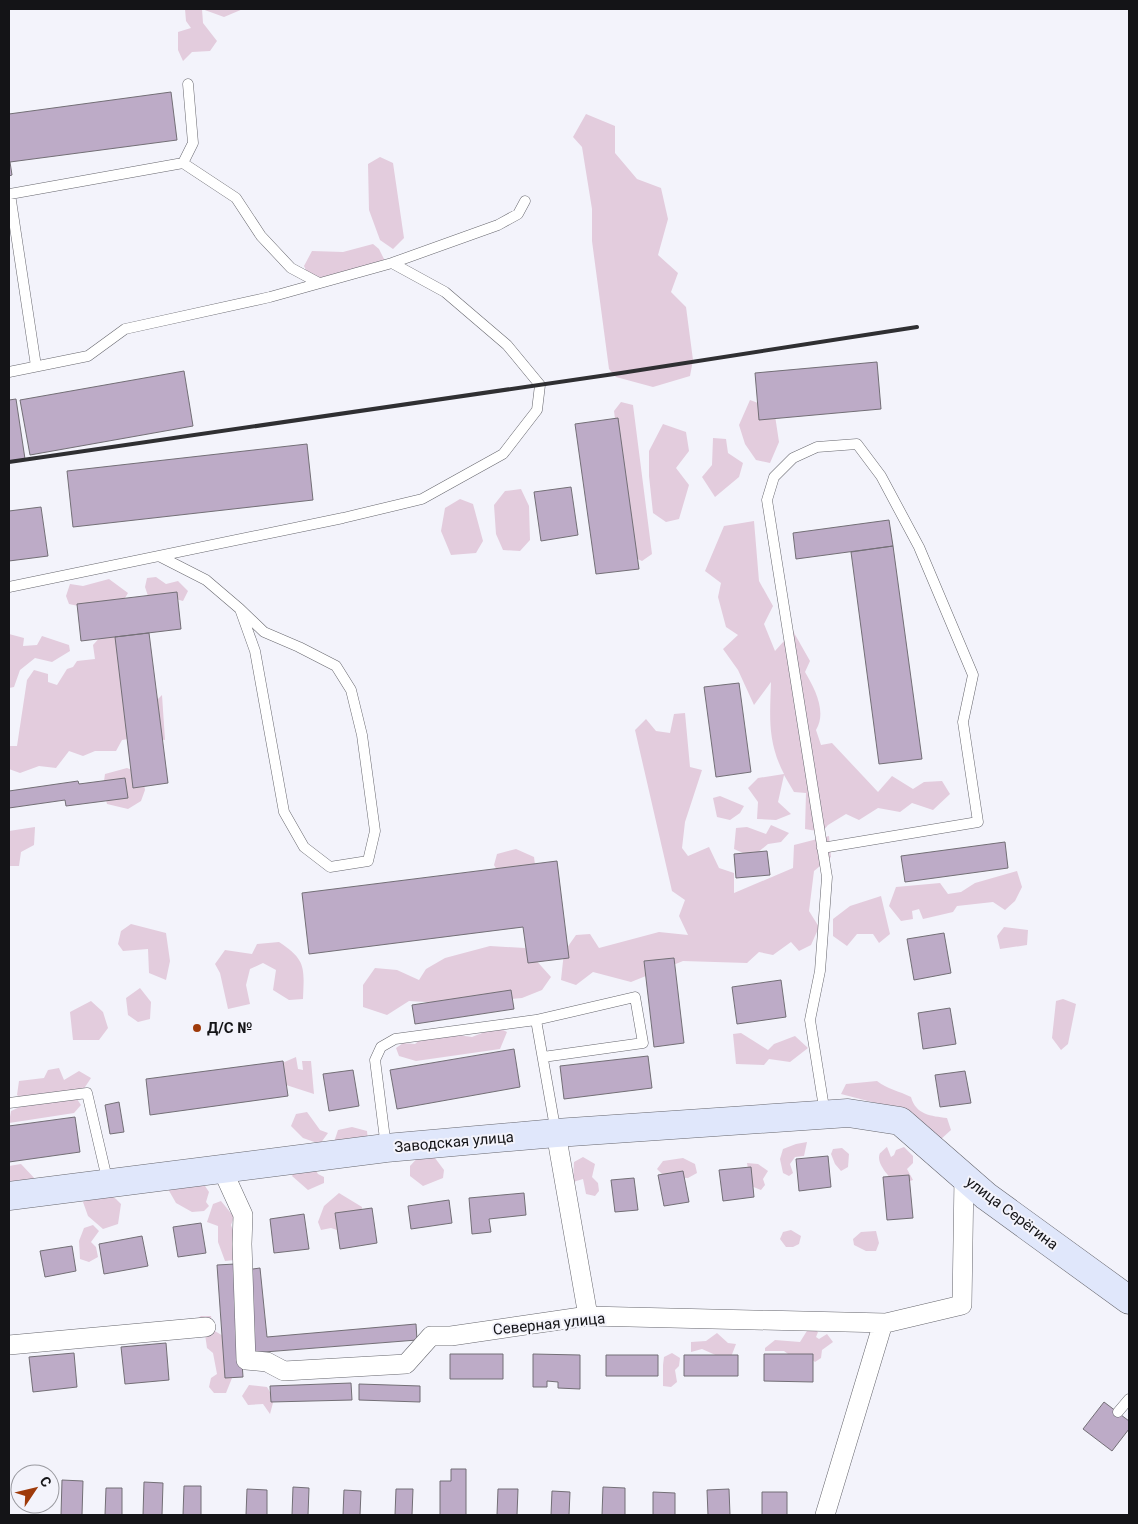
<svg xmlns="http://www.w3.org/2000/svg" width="1138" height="1524" font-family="Roboto,sans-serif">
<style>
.green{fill:#e3ccdd}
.building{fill:#bdabc7;stroke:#736f76}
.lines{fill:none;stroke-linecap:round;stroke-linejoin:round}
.lane-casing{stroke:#67676e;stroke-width:11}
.street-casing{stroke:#67676e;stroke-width:20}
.secondary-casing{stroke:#67676e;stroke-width:29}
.lane{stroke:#fff;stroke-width:10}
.street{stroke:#fff;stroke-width:19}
.secondary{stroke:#e0e7fb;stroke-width:28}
.rail{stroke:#2f2f32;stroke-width:4}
.poi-dot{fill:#9e3a0a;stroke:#f3f3fb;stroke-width:2}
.labels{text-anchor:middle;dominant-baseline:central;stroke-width:4;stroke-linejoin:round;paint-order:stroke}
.poi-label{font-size:15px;font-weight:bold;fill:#141417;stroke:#f3f3fb;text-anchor:start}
.street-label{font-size:15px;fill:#141417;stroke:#f3f3fb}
</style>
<rect width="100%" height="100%" fill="#f3f3fb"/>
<!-- green -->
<path class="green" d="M185 9H243L224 17 202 9 203 23 217 41 210 51 192 52 183 61 178 50V32L191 28 186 21Z
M586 114 615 126V153L637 179 661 188 668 219 658 255 678 273 671 292 686 307 693 360 690 376 653 387 616 377 609 369 592 241V209L582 147 573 137Z
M380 157 393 163 404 238 393 249 380 240 369 210 368 164Z
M373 244 379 249 385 261 341 277 310 279 304 266 312 251 343 252Z
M750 400 774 409 779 442 770 463 756 460 745 444 739 425Z
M621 402 633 405 652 554 642 561 633 557 614 411Z
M663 424 686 432 689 451 676 468 689 485 679 519 666 522 653 513 649 476V451Z
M713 438 726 439 728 453 743 463 739 477 715 497 702 477 712 465Z
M521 489 529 506 530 540 520 551 503 550 496 534 494 505 505 491Z
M460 499 473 504 483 541 476 553 451 555 441 531 445 508Z
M754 521 759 581 773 606 764 624 775 651 793 631 810 661 805 672C815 689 827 712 816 730L821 745 832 743 878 792 892 776 913 789 924 782 942 781 950 794 933 810 912 803 900 812 878 808 859 820 846 814 828 825 822 832 805 829 806 793 794 792 784 775 778 802 791 814 776 820 757 819 758 802 748 788 758 778 784 774C767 741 770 716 771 682L754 705 738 670 723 649 738 635 726 627 718 597 721 583 705 571 724 526Z
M156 577 166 584 178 581 188 591 183 601 168 597 149 599 145 587 147 578Z
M109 579 128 593 122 603 83 607 69 604 66 596 70 584 83 586Z
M116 632 144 713 162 695 165 740 140 737 122 740 116 751H95L83 756 69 751 56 768 39 766 20 773 9 769V746H17L27 680 34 670 48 674V682L57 685 67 669 73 667 77 661 95 659 93 645 103 634Z
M9 634 24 638 23 646 37 645 42 636 69 645 70 651 52 662 35 658 20 670 14 687 9 688Z
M685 713 690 767 702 770 685 822 682 848 688 856 709 847 719 868 734 873V893L793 868 794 845 829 836 831 857 814 871 809 911 819 927 811 945 799 951 791 942 773 955 759 952 747 963 683 961 631 982 593 972 576 985 561 980 564 952 576 935 590 934 599 948 659 932 688 935 679 916 685 900 672 891 635 730 646 719 656 731 670 733 674 714Z
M127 768 142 774 145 790 141 801 128 809 107 804 103 788 105 774Z
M720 796 744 806 740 813 730 820 717 817 713 798Z
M771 825 789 833 781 842 768 844 752 857 734 849 736 828 747 827 766 834Z
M35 827 34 845 21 852 19 866H9V831Z
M516 849 534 857 536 872 502 878 494 865 497 854Z
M1017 871 1022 887 1015 901 1005 910 993 902 957 906 953 912 923 919 919 909 912 911 913 919 901 921 889 906 896 887 940 883 948 894 961 892 975 883Z
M881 896 890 934 879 943 873 934H857L847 946 833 936V919L850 906Z
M131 924 166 933 170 961 166 980 149 973 148 949 123 951 118 944 121 931Z
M1004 927 1028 930 1027 945 1000 949 997 936Z
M279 942C307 960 304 969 303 999L289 1000 273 990 276 970 263 963 250 969 246 985 250 1004 228 1009 220 973 215 964 225 950 252 954 257 944Z
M490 946 525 948 551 977 542 990 522 998 458 1004 409 1001 387 1015 363 1007V985L375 968 397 970 419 980 426 969 445 958Z
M140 988 151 1002 150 1019 138 1022 128 1015 126 998Z
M1063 999 1076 1004 1068 1044 1061 1050 1052 1038 1056 1001Z
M91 1001 103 1012 108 1028 99 1040H73L70 1012Z
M497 1027 507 1032 500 1049 416 1061 399 1056 396 1048 403 1043 415 1044 431 1031 472 1037Z
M741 1033 768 1050 774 1044 795 1036 808 1048 790 1062 769 1059 764 1065 736 1064 733 1034Z
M296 1057 298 1069 303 1070 302 1061H311L314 1094 283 1084 280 1064Z
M59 1068 64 1080 79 1071 91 1078 77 1099 81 1105 74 1113 9 1123 11 1111 29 1103 17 1095 19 1081 44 1078 48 1070Z
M877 1081C887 1089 899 1091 911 1097 916 1115 931 1116 947 1118L951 1130 940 1140 887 1106 841 1094 846 1084Z
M307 1112 320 1130 328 1133 320 1144 303 1138 291 1126 296 1114Z
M352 1127 367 1131 368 1141 333 1145 338 1130Z
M807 1142 804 1156 795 1157 790 1164 793 1173 789 1176 783 1173 780 1159 783 1149 796 1144Z
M887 1147 891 1157 894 1155 896 1150 904 1147 913 1156V1163L907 1169 913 1180 904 1183H895C890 1177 875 1163 880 1153 881 1153 886 1147 887 1147Z
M842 1148 849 1154 848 1167 841 1171 835 1164 831 1154 833 1149Z
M423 1152 432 1154 444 1170 443 1178 423 1186 410 1176V1166Z
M583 1157 595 1164 592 1177 598 1183 599 1191 595 1196 586 1194 583 1179 573 1182 574 1162Z
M683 1158 695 1164 697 1173 688 1178 665 1177 657 1169 663 1161Z
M311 1163 318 1174 324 1177V1183L308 1190 292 1176 299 1165Z
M747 1163 758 1164 768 1171 763 1179 765 1185 761 1190 751 1186Z
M21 1164 37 1181 9 1184V1166Z
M182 1180 205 1186 209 1192 206 1202 209 1206 204 1211 192 1212 176 1203 168 1189Z
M99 1188 116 1199 121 1204 118 1224 103 1229 88 1216 83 1202Z
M339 1193 362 1207 361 1217 343 1232 331 1228 321 1230 318 1222 324 1206Z
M221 1201 234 1217 231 1225 235 1236V1260L225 1261 218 1242V1226L207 1222 213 1204Z
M93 1225 99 1231 91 1242 96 1247 98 1257 89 1262 80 1259 79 1241 84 1228Z
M791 1230 801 1236 799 1244 793 1247H786L780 1239 783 1232Z
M876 1231 879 1243 876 1251H866L854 1245 853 1239 861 1232Z
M201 1316H211L213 1330 225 1337 234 1367V1373L226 1393H214L209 1387 211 1378 217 1374 213 1353 207 1348 205 1334 194 1322Z
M810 1326 818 1332 816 1337 819 1339 827 1334 833 1342 822 1350 821 1358 815 1362 808 1356 795 1359 784 1351H765V1348L775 1340 800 1342Z
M717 1333 728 1343 736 1344 731 1357H720L702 1349 691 1352V1342L706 1341Z
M672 1353 680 1358 679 1366 675 1370 677 1382 671 1387 663 1386V1365L664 1357Z
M249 1385 267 1387 274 1399 270 1414 263 1404 248 1405 242 1396Z"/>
<!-- building -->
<path class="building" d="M171 92 177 140 10 162 12 175 9 176V114Z
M877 362 881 409 759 420 755 373Z
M184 371 193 426 30 455 20 400Z
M16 399 25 459 9 461V400Z
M618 418 639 569 596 574 575 424Z
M307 444 313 500 73 527 67 471Z
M571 487 578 535 541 541 534 492Z
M41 507 48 556 9 561V511Z
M889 520 893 546 796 559 793 533Z
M893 546 922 759 879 764 851 552Z
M177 592 181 629 81 641 77 604Z
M149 633 168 783 133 788 115 637Z
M739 683 751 772 716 777 704 687Z
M125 778 128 798 66 806 65 800 9 808V791L78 781 79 784Z
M1005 842 1008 868 905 882 901 856Z
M767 851 770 875 736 878 734 854Z
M557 861 569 958 528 963 523 927 309 954 302 893Z
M944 933 951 973 914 980 907 939Z
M674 958 684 1043 654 1047 644 961Z
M781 980 786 1017 737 1024 732 987Z
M511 990 514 1009 415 1024 412 1005Z
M950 1008 956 1044 923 1049 918 1013Z
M514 1049 520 1087 397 1109 390 1070Z
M648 1056 652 1088 564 1099 560 1066Z
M283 1061 288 1096 150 1115 146 1079Z
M353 1070 359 1106 329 1111 323 1074Z
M965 1071 971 1103 940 1107 935 1075Z
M119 1102 124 1132 110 1134 105 1105Z
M75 1117 80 1152 9 1162V1126Z
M828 1156 831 1187 799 1191 796 1159Z
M751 1167 754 1197 723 1201 719 1170Z
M683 1171 689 1202 664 1206 658 1175Z
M909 1175 913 1218 887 1220 883 1177Z
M634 1178 638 1210 615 1212 611 1180Z
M524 1193 526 1215 489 1219 491 1232 472 1234 469 1198Z
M449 1200 452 1223 411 1229 408 1206Z
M372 1208 377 1243 340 1249 335 1213Z
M304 1214 309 1249 274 1253 270 1219Z
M201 1223 206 1253 178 1257 173 1227Z
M142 1236 148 1266 104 1274 99 1244Z
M72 1246 76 1271 45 1277 40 1251Z
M235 1264 243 1377 225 1378 217 1265Z
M260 1268 267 1337 416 1324 417 1340 252 1353 246 1270Z
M166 1343 169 1380 125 1384 121 1347Z
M74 1353 77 1387 33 1392 29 1357Z
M450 1354H503V1379H450Z
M533 1354 580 1355V1389L558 1388V1382L547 1381V1387H533Z
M764 1354H813V1382L764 1381Z
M606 1355H658V1376H606Z
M684 1355H738V1376H684Z
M351 1383 352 1400 271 1402 270 1386Z
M359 1384 420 1386V1402L359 1400Z
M1104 1402 1129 1421V1429L1112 1451 1083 1429Z
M451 1469H466V1515H440V1481H451Z
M62 1480 83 1481 82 1515H61Z
M144 1482 163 1483 162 1515H143Z
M184 1486H201V1515H183Z
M293 1487 309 1488 308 1515H292Z
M603 1487 625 1488V1515H602Z
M106 1488H122V1515H105Z
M247 1489 267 1490V1515H246Z
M396 1489H413L412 1515H395Z
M498 1489H518L517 1515H497Z
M729 1489 730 1515H708L707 1490Z
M344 1490 361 1491 360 1515H343Z
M552 1491 570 1492 569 1515H551Z
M653 1492 675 1493V1515H653Z
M762 1492H787V1515H762Z"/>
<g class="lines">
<defs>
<path id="lane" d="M183 163 236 198 261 236 291 268 319 283
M36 366 10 194 183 163 193 143 188 84
M9 372 88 356 125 329 270 297 392 263 498 225 518 214 525 201
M159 556 206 580 240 609 255 651 284 812 304 847 330 867 368 861 375 831 362 735 351 690 336 666 299 647 264 632 240 609
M9 587 343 518 422 499 503 454 537 410 540 385 507 345 445 292 392 263
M822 848 978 822 963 722 973 675 919 547 881 476 857 444 817 447 793 458 774 477 767 500 827 877 820 971 810 1020 825 1114
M536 1020 635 997 643 1043 543 1057
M9 1103 87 1093 108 1183
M386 1147 375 1060 381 1047 395 1039 536 1020 556 1133
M1118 1412 1129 1399"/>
<path id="street" d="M556 1133 588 1316
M222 1169 243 1215 242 1244 246 1360 267 1362 284 1371 406 1364 431 1336H451L588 1316 886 1323 962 1305 964 1177
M9 1345 206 1327
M825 1515 883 1323"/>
<path id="secondary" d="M9 1196 386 1148 556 1133 848 1113 900 1121 986 1196 1129 1300"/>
</defs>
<!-- lane casing -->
<use href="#lane" class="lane-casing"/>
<!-- street casing -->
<use href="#street" class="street-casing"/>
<!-- secondary casing -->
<use href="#secondary" class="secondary-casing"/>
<!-- lane -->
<use href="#lane" class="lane"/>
<!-- street -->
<use href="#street" class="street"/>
<!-- secondary -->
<use href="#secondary" class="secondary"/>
<!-- rail -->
<path class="rail" d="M9 462 621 373 917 327"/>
</g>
<!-- markers -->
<circle class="poi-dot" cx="197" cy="1028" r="5"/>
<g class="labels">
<!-- poi labels -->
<g class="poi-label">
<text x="207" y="1028">Д/С №</text>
</g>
<!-- street labels -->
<g class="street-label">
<text transform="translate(454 1142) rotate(-5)">Заводская улица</text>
<text transform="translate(1012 1213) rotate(37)">улица Серёгина</text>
<text transform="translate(549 1324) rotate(-6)">Северная улица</text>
</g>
</g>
<!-- border -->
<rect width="1138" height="1524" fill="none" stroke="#141417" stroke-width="20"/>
<!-- north arrow -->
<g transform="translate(35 1489) rotate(55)"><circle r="24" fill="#f3f3fb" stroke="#9a9aa0"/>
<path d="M0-4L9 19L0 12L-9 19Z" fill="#9e3a0a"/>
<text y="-8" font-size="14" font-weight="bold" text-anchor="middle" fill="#141417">С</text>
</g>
</svg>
